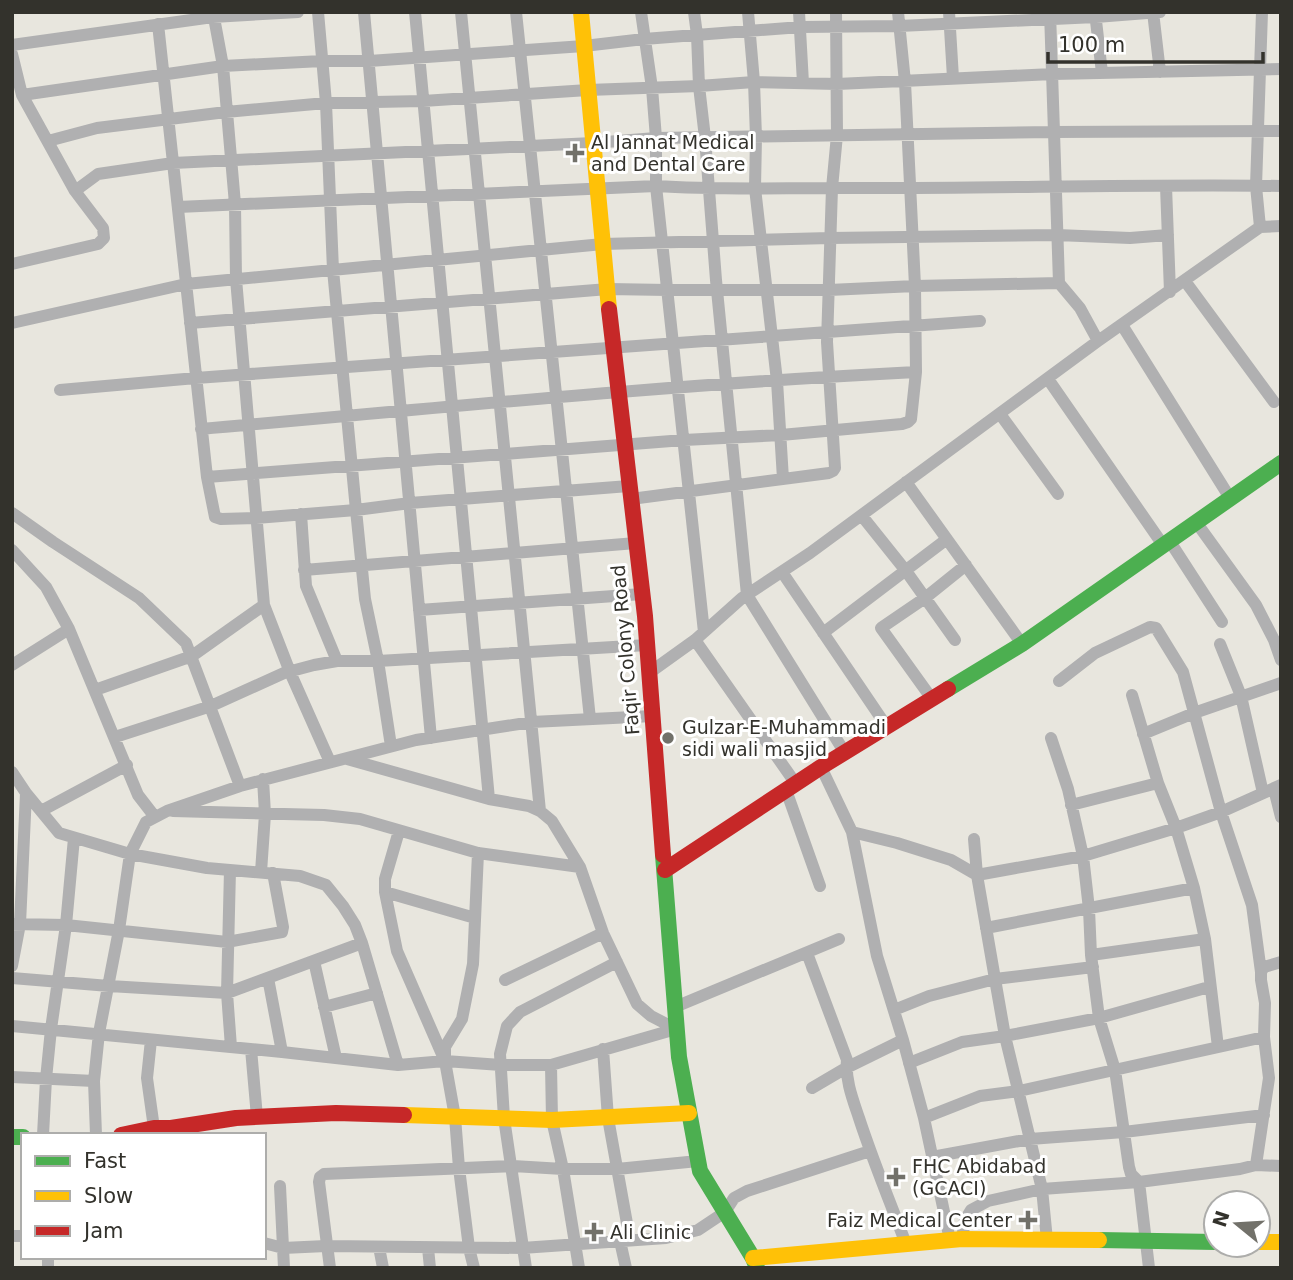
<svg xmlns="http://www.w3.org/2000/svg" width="1293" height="1280" font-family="'DejaVu Sans',sans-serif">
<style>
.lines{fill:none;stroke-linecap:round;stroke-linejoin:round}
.street{stroke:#b0b0b1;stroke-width:12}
.fast{stroke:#4caf50;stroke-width:16}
.slow{stroke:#ffc107;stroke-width:16}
.jam{stroke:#c62828;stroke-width:16}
.poi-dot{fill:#72716a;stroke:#fff;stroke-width:2.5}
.labels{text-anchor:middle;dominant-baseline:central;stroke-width:6;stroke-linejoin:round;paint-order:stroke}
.poi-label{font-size:19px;fill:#33322c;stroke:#fff;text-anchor:start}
.street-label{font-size:19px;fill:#33322c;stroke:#fff}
</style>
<rect width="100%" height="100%" fill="#e8e6de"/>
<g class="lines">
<!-- street -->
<path class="street" d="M213 12 223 66 235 204 236 279 264 605 290 672 330 762
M318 12 326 103 333 270 356 510 365 599 378 661 391 746
M364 12 431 738
M415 12 489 799
M461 12 540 811
M516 12 590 719
M641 12 652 88 656 138V186L704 632
M694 12 697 35 699 86 705 138 716 280 747 595 845 753
M748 12 754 82 756 137 755 188 777 381 783 479
M799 12 803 83
M949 12 953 78
M1050 12 1059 283 1080 308 1098 341
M1095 12 1102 73
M1153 12 1160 72
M158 24 207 477 215 517 221 519 256 518 356 510 410 503 629 486
M12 45 213 17 298 12
M12 54 22 95 75 191 103 228 104 238 98 244 12 264
M22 95 223 66 322 61H369L584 46 644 39 801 27 899 26 1096 17 1160 12
M48 141 97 128 226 112 326 103 423 101 588 90 699 86 754 82 837 84 1053 74 1281 69
M1166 186 1170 292
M75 191 98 174 173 163 593 143 656 138 1053 132 1281 131
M178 207 656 186C715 190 774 188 832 188 982 189 1131 184 1281 186
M1260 227 1281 226
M1185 281 1274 402
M12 323 186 284 603 244 830 238 1057 235 1130 238 1168 235
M190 323 608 289 668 290H829L915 286 1059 283
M1122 325 1230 498
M1048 379 1163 545
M60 390 196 378 980 321
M1000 414 1058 494
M201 429C439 408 677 384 916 372
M207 477 684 440 781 435 902 424 908 422 911 419 916 372 915 286 905 82 898 12
M906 482 1022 644
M631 499 829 473 833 471 835 468 827 342 832 188 837 135 836 12
M12 513 53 542 139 598 186 643 240 786
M301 514 306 586 337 661
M862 516 906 571 955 640
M1196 522 1256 605 1274 640 1281 660
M1169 540 1222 622
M12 550 46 587 69 629 138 795 155 817
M304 570 636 543
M782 572 887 727
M419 610 642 594
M823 633 947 539
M695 640 796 784
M1220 644 1241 696 1263 793
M12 665 69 629
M649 673 695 640 742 598 810 553 1098 341 1260 227 1256 186 1262 12
M1059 681 1095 653 1150 627 1156 628 1183 672 1221 812 1252 905 1261 972
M95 690 192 656 264 605
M1132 695 1158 783 1176 828 1194 888 1205 939 1218 1047
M932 699 881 628 925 598 966 565
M1143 734 1194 713 1281 683
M115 737 211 706 284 673 314 665 337 661H378L647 645
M1051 738 1068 789 1083 856 1089 909 1091 955 1099 1018 1115 1070 1129 1167 1131 1174 1139 1182 1149 1268
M347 759 489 799 529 806 540 811 552 821 580 867 603 933 637 1004 651 1016 676 1029
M821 767 852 832 877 956 903 1040 924 1118 950 1240
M12 772 26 793 59 833 130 854 207 868 300 876 326 885 343 906 355 925 362 943 398 1065
M1274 789 1281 817
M786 790 820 886
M1071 805 1158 783
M41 811 127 765
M173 811 324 815 360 819 478 853 580 867
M399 831 385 879V892L397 951 445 1061 455 1117 459 1168 469 1248 474 1268
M852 832 897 843 951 860 977 875 1083 856 1176 828 1221 812 1281 785
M974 839 977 875 995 979 1005 1036 1042 1189 1047 1240
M230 870 227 993 231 1047
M261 872 265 814 263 779
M385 892 475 918
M12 924 66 925 227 942 282 932 283 927 273 873
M986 928 1194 888
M807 953 847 1060C845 1080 853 1100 859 1118 873 1161 890 1202 906 1244
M1091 955 1205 939
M314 961 336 1058
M12 966 20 924 26 793
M12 978 109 986 227 993 362 943
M268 978 282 1052
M505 980 603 933
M324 1007 377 993
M675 1007 839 939
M894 1010 929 996 995 979 1093 967
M12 1026 282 1052 398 1065 445 1061 501 1065H551L676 1029
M151 1040 147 1078 154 1128
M251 1049 257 1117
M603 1049 608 1118 630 1240
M445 1061V1047L462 1019 473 964 478 853
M909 1063 962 1042 1005 1036 1099 1018 1209 987
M551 1065 552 1120 563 1169 579 1268
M12 1077 94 1081
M812 1088 846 1068 903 1040
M924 1118 980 1096 1019 1091 1264 1037
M43 1135 46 1079 51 1029 66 925 74 838
M96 1135 94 1081 99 1033 119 930 130 854 146 822 167 811 240 786 416 740 532 722 653 716
M932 1157 1030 1139 1124 1132 1264 1115
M1256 1165 1269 1078 1264 1037 1265 1003 1261 980V972L1264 967 1281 962
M280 1186 284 1268
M12 1236H23
M962 1239 965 1220 971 1210 988 1201 1042 1189 1139 1182 1240 1169 1256 1165 1281 1166
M620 1241 626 1268
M264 1243 283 1248 326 1246 522 1248 666 1238 698 1230 725 1212 734 1198 747 1191 870 1151
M379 1247 383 1268
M428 1248 430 1268
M48 1268V1257
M330 1268 319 1182 320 1177 324 1174 513 1166 563 1169H617L698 1161
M526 1268 504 1118 500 1054 507 1026 520 1012 617 962"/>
<!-- fast -->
<path class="fast" d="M948 689 1022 644 1281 463
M663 855 679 1057 700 1171 753 1258 757 1268
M12 1137H23
M1099 1240 1216 1242"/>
<!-- slow -->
<path class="slow" d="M581 12 609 309
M404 1115 552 1120 689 1113
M1258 1242H1281
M753 1258 962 1239 1099 1240"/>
<!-- jam -->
<path class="jam" d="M609 309 645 616 663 855
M665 870 821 767 948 689
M121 1135 154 1128H171L236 1118 336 1113 404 1115"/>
</g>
<!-- markers -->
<g class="poi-dot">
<path d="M571.5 142.5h7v7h7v7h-7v7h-7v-7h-7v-7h7z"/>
<circle cx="668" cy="738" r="7"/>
<path d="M892.5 1166.5h7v7h7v7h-7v7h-7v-7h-7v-7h7z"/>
<path d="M1024.5 1209.5h7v7h7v7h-7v7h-7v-7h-7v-7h7z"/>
<path d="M590.5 1221.5h7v7h7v7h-7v7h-7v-7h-7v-7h7z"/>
</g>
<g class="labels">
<!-- poi labels -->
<g class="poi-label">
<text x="591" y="142">Al Jannat Medical<tspan x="591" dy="22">and Dental Care</tspan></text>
<text x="682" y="727">Gulzar-E-Muhammadi<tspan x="682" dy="22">sidi wali masjid</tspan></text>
<text x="912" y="1166">FHC Abidabad<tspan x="912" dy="22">(GCACI)</tspan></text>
<text x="1012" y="1220" text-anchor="end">Faiz Medical Center</text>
<text x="610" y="1232">Ali Clinic</text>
</g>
<!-- street labels -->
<g class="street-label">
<text transform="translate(625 650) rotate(-95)">Faqir Colony Road</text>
</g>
</g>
<!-- border -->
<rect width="1293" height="1280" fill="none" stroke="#33322c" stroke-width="28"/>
<!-- legend -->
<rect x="21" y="1133" width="245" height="126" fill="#ffffff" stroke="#adadab" stroke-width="2"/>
<rect x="35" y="1156" width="35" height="10" fill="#4caf50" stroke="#adadab" stroke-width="2"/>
<text x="84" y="1168" font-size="21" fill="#33322c">Fast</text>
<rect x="35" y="1191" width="35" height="10" fill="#ffc107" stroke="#adadab" stroke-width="2"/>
<text x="84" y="1203" font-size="21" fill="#33322c">Slow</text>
<rect x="35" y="1226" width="35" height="10" fill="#c62828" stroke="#adadab" stroke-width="2"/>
<text x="84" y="1238" font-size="21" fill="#33322c">Jam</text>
<!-- north arrow -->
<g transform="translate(1237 1224) rotate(288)"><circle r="33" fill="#ffffff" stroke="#adadab" stroke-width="2"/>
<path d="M0-5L12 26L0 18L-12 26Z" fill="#72716a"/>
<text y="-10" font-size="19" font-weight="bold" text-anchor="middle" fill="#33322c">N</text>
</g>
<!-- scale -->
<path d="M1048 52v10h215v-10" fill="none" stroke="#33322c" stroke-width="3.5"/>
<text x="1058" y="52" font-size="21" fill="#33322c" stroke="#ffffff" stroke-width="5" paint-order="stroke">100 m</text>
</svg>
